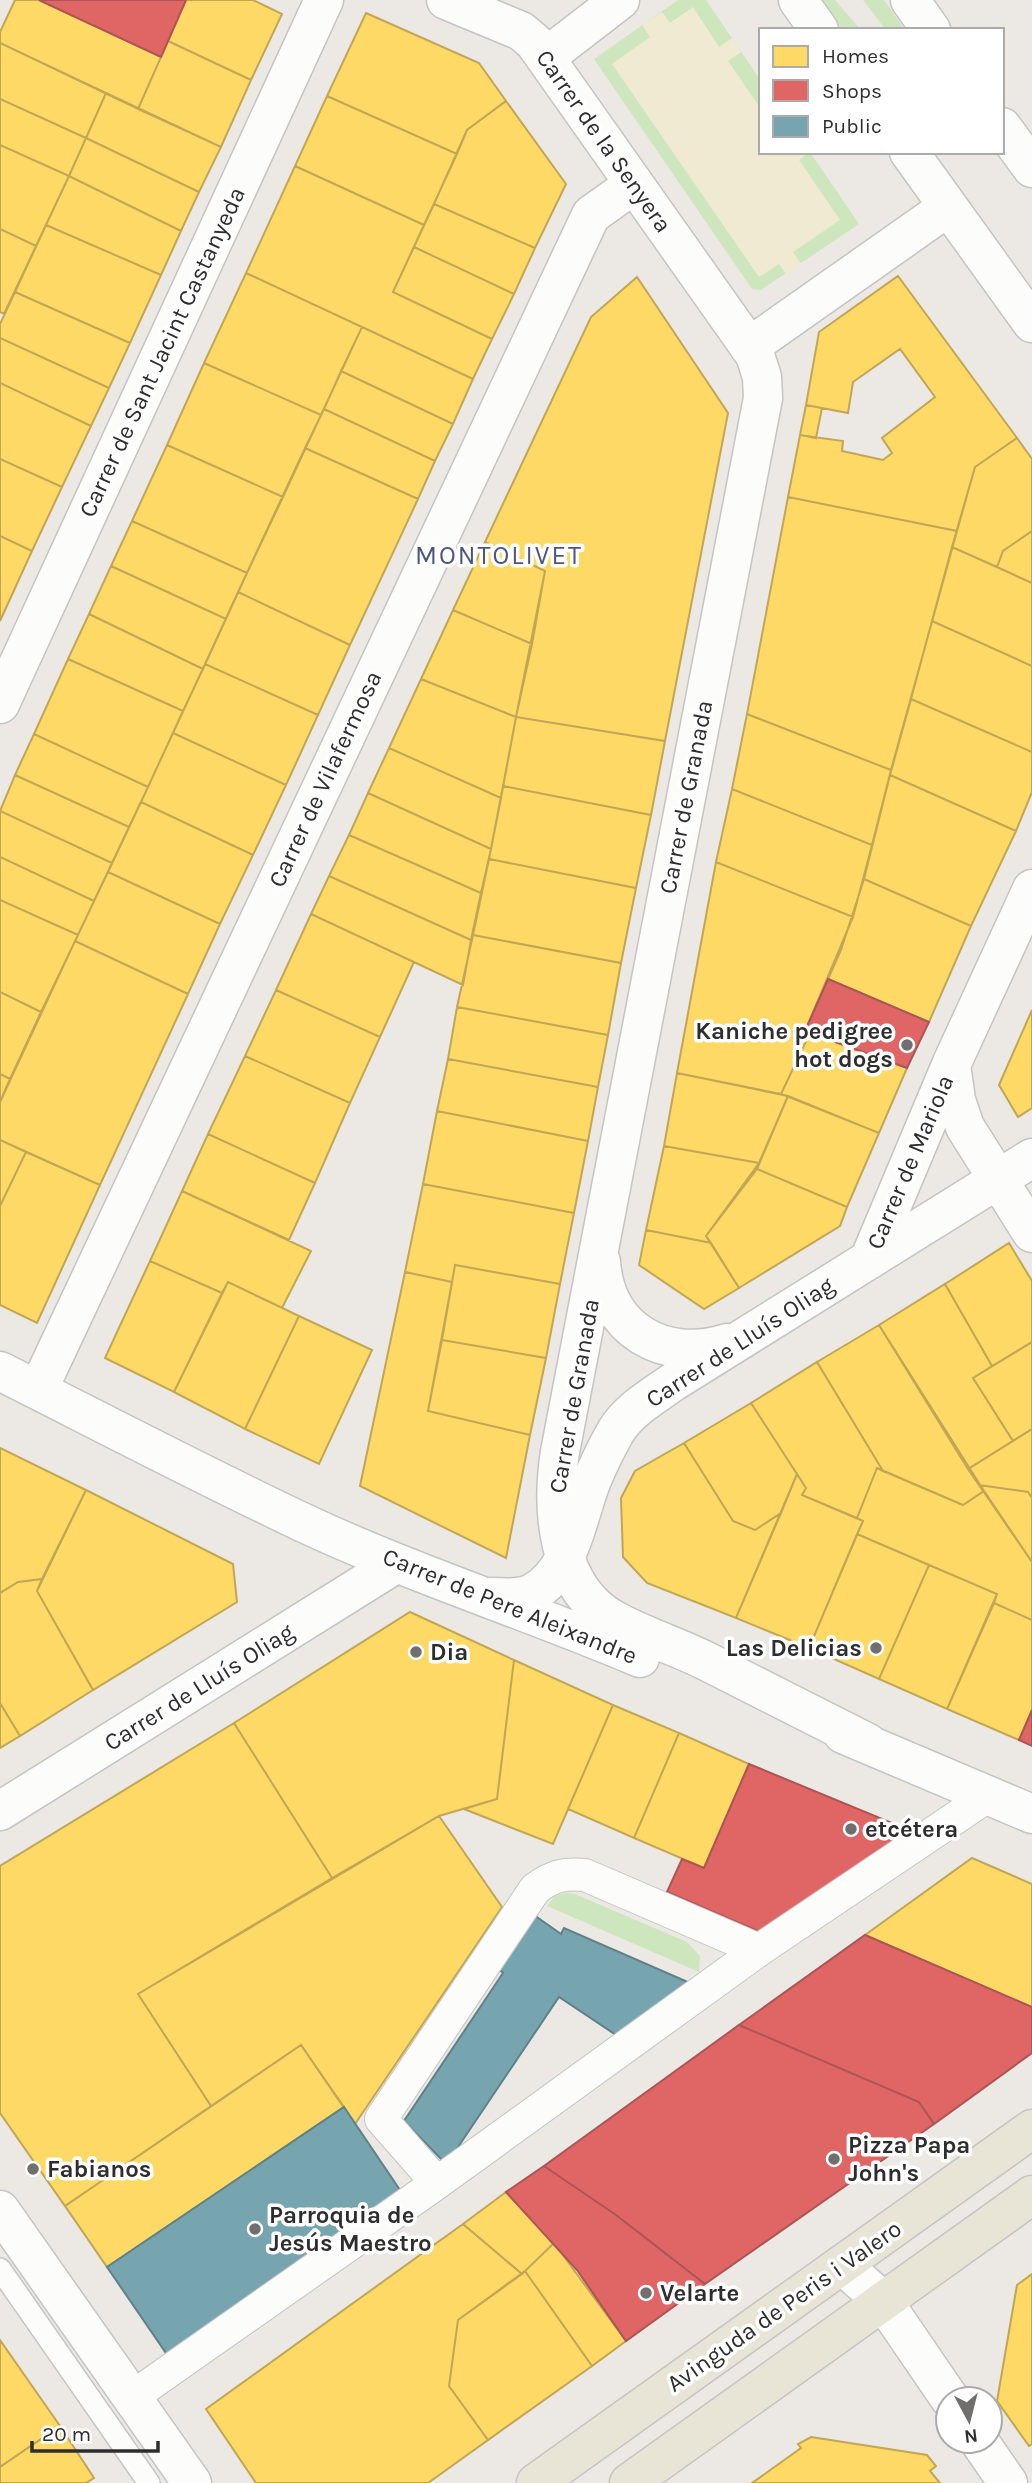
<svg xmlns="http://www.w3.org/2000/svg" width="1032" height="2483" font-family="Karla,sans-serif">
<style>
.green{fill:#cee6be}
.sand{fill:#f0ead3}
.homes{fill:#ffd966;stroke:#c0a655;stroke-width:2}
.shops{fill:#e06666;stroke:#ab5555;stroke-width:2}
.public{fill:#76a5af;stroke:#608188;stroke-width:2}
.lines{fill:none;stroke-linecap:round;stroke-linejoin:round}
.service-casing{stroke:#c5c4c5;stroke-width:24}
.pedestrian-casing{stroke:#c5c4c5;stroke-width:34}
.minor-casing{stroke:#c5c4c5;stroke-width:41}
.tertiary-casing{stroke:#c5c4c5;stroke-width:41}
.secondary-casing{stroke:#c5c4c5;stroke-width:41}
.primary-casing{stroke:#c6c5c4;stroke-width:41}
.service{stroke:#fcfcfb;stroke-width:21}
.pedestrian{stroke:#fcfcfb;stroke-width:32}
.minor{stroke:#fcfcfb;stroke-width:38}
.tertiary{stroke:#fcfcfb;stroke-width:38}
.secondary{stroke:#fcfcfb;stroke-width:38}
.primary{stroke:#e8e4d6;stroke-width:38}
.poi-dot{fill:#706f6e;stroke:#fff;stroke-width:2.5}
.labels{text-anchor:middle;dominant-baseline:central;stroke-width:7;stroke-linejoin:round;paint-order:stroke}
.street-label{font-size:24px;fill:#2e2e2e;stroke:#fff}
.poi-label{font-size:24px;font-weight:bold;fill:#2e2e2e;stroke:#fff;text-anchor:start}
.neighbourhood-label{font-size:26px;letter-spacing:2px;fill:#4d5680;stroke:#fff}
</style>
<rect width="100%" height="100%" fill="#ece8e4"/>
<!-- green -->
<path class="green" d="M678 0H706L761 81V152H810L859 224 761 290 752 289 594 59Z
M822 0H835L861 30H843Z
M863 0H884L905 30H886Z
M565 1893 575 1894 687 1942 700 1956 699 1972 547 1906 555 1896Z"/>
<!-- sand -->
<path class="sand" d="M693 7 719 47 732 38 741 52 728 61 761 109V152H809L799 160 840 220 793 252 801 264 786 274 779 264 759 277 612 64 650 37 642 25 662 12 670 23Z"/>
<!-- homes -->
<path class="homes" d="M15 0H39L161 57 138 109 0 43V32Z
M186 0H253L282 14 251 80 168 41Z
M366 13 479 63 506 101 467 130 457 154 327 96Z
M168 41 251 80 221 147 138 109Z
M0 43 106 93 86 138 0 99Z
M106 93 221 147 199 192 86 138Z
M327 96 457 154 424 225 295 166Z
M0 99 86 138 69 176 0 145Z
M506 101 566 184 535 248 434 204 467 130Z
M86 138 199 192 181 231 69 176Z
M0 145 69 176 36 246 0 229Z
M295 166 424 225 393 292 492 339 473 379 246 273Z
M69 176 181 231 161 275 46 225Z
M434 204 535 248 514 294 414 247Z
M46 225 161 275 130 343 15 292Z
M0 229 36 246 4 314 0 312Z
M414 247 514 294 492 339 393 292Z
M246 273 362 327 321 415 204 363Z
M898 276 1017 438 975 467 957 531 788 497 800 435 843 441 842 451 883 460 892 453 882 438 935 397 900 349 853 382 848 413 806 405 819 332Z
M637 277 728 413 665 741 516 717 545 571 485 542 591 317Z
M15 292 130 343 109 388 0 338V324Z
M362 327 473 379 453 424 341 371Z
M0 338 109 388 91 426 0 383Z
M204 363 321 415 283 497 167 445Z
M341 371 453 424 435 461 324 409Z
M0 383 91 426 62 487 0 459Z
M806 405 822 408 816 438 800 435Z
M324 409 435 461 418 499 305 448Z
M1017 438 1032 459V531L1003 551 997 567 952 547 975 467Z
M167 445 283 497 247 573 132 521Z
M305 448 418 499 350 645 238 592Z
M0 459 62 487 32 551 0 536Z
M788 497 957 531 891 770 747 714Z
M132 521 247 573 226 619 111 566Z
M1032 531V583L997 567 1003 551Z
M0 536 32 551 0 621Z
M485 542 545 571 532 644 453 610Z
M952 547 1032 583V666L932 621Z
M111 566 226 619 203 669 89 614Z
M238 592 350 645 318 715 205 664Z
M453 610 532 644 516 717 421 679Z
M89 614 203 669 183 711 68 659Z
M932 621 1032 666V752L911 699Z
M68 659 183 711 148 787 34 734Z
M205 664 318 715 286 785 173 733Z
M421 679 516 717 501 798 389 748Z
M911 699 1032 752V792L1016 831 890 775Z
M747 714 891 770 872 845 732 789Z
M516 717 665 741 651 815 503 786Z
M173 733 286 785 253 855 141 802Z
M34 734 148 787 129 827 15 775Z
M389 748 501 798 491 849 368 793Z
M15 775 129 827 112 863 0 811Z
M890 775 1016 831 971 926 864 879Z
M503 786 651 815 636 888 489 859Z
M732 789 872 845 853 917 716 862Z
M368 793 491 849 481 893 349 835Z
M141 802 253 855 220 924 108 872Z
M0 811 112 863 94 901 0 857Z
M349 835 481 893 471 940 329 876Z
M0 857 94 901 78 935 0 900Z
M489 859 636 888 621 963 473 935Z
M716 862 853 917 805 1031 810 1033 781 1094 677 1073Z
M108 872 220 924 188 994 75 941Z
M329 876 471 940 463 985 311 914Z
M864 879 971 926 929 1022 828 979 841 950Z
M0 900 78 935 41 1012 0 992Z
M311 914 414 962 380 1037 276 990Z
M473 935 621 963 608 1035 457 1007Z
M75 941 188 994 100 1185 0 1140V1102Z
M276 990 380 1037 350 1103 245 1056Z
M0 992 41 1012 10 1079 0 1074Z
M457 1007 608 1035 598 1087 448 1059Z
M1032 1010V1108L1018 1117 999 1085Z
M810 1033 907 1068 879 1133 781 1094Z
M245 1056 350 1103 315 1183 208 1134Z
M448 1059 598 1087 588 1141 437 1111Z
M677 1073 788 1096 759 1163 664 1146Z
M0 1074 10 1079 0 1102Z
M788 1096 879 1133 847 1207 757 1169Z
M437 1111 588 1141 574 1213 423 1184Z
M208 1134 315 1183 289 1240 182 1191Z
M0 1140 26 1152 0 1206Z
M664 1146 759 1163 706 1236 711 1243 646 1230Z
M26 1152 100 1185 37 1323 0 1305V1206Z
M757 1169 847 1207 840 1226 739 1288 706 1236Z
M423 1184 574 1213 560 1284 455 1265 452 1282 405 1272Z
M182 1191 311 1251 282 1308 228 1282 222 1293 150 1261Z
M646 1230 711 1243 739 1288 704 1309 639 1265Z
M1009 1243 1032 1281V1342L992 1366 945 1284Z
M150 1261 222 1293 174 1392 105 1358Z
M455 1265 560 1284 546 1358 442 1340Z
M405 1272 452 1282 428 1411 530 1435 506 1558 360 1486Z
M228 1282 299 1316 245 1429 174 1392Z
M945 1284 992 1366 973 1378 1013 1441 968 1469 879 1325Z
M299 1316 372 1350 319 1464 245 1429Z
M879 1325 984 1491 963 1505 883 1471 817 1362Z
M442 1340 546 1358 530 1435 428 1411Z
M1032 1342V1429L1013 1441 973 1378Z
M817 1362 883 1471 877 1468 857 1518 802 1495 806 1488 751 1403Z
M751 1403 797 1474 781 1513 755 1530 733 1521 684 1443Z
M1032 1429V1498L1028 1492 979 1485 968 1469Z
M684 1443 733 1521 755 1530 781 1513 736 1618 647 1583 623 1557 621 1498 635 1471Z
M0 1448 86 1490 42 1579 18 1582 0 1593Z
M877 1468 963 1505 984 1491 1032 1562V1620L994 1603 997 1594 857 1534 863 1521 857 1518Z
M797 1474 806 1488 802 1495 863 1521 809 1648 736 1618Z
M979 1485 1028 1492 1032 1498V1562Z
M86 1490 233 1564 237 1602 93 1690 37 1591Z
M857 1534 929 1565 879 1679 809 1648Z
M929 1565 997 1594 947 1709 879 1679Z
M42 1579 37 1591 93 1690 20 1736 0 1703V1593L18 1582Z
M994 1603 1032 1620V1710L1019 1740 947 1709Z
M410 1612 514 1660 497 1799 439 1816 332 1878 234 1723Z
M514 1660 613 1705 553 1844 464 1809 497 1799Z
M0 1703 20 1736 0 1748Z
M613 1705 679 1733 634 1838 568 1809Z
M234 1723 332 1878 138 1994 211 2106 65 2206 0 2113V1866Z
M679 1733 749 1764 704 1868 634 1838Z
M439 1816 502 1907 355 2124 301 2045 211 2106 138 1994Z
M972 1858 1032 1884V2007L865 1935Z
M301 2045 344 2107 107 2267 65 2206Z
M506 2192 554 2243 522 2274 463 2224Z
M463 2224 522 2274 458 2320 449 2386 488 2440 428 2483H256L206 2409Z
M554 2243 626 2341 592 2366 525 2271Z
M525 2271 592 2366 488 2440 449 2386 458 2320Z
M1032 2274V2444L1029 2446 997 2401 1017 2285Z
M0 2340 60 2426 0 2467Z
M60 2426 94 2478 86 2483H0V2467Z
M811 2437 927 2455 936 2466 930 2471 940 2483H752L801 2448 798 2444Z"/>
<!-- shops -->
<path class="shops" d="M39 0H186L161 57Z
M828 979 929 1022 907 1068 805 1031Z
M1032 1710V1746L1019 1740Z
M749 1764 904 1828 906 1834 760 1932 667 1892 682 1859 704 1868Z
M865 1935 1032 2007V2053L934 2124 919 2102 739 2025Z
M739 2025 919 2102 934 2124 705 2284 616 2215 544 2166Z
M544 2166 616 2215 705 2284 626 2341 577 2270 506 2192Z"/>
<!-- public -->
<path class="public" d="M534 1915 561 1934 564 1928 690 1983 616 2035 559 1997 456 2150 442 2160 404 2121 503 1973 499 1969Z
M344 2107 400 2190 168 2356 107 2267Z"/>
<g class="lines">
<defs>
<path id="service" d="M0 2269 149 2483"/>
<path id="pedestrian" d="M437 2183 381 2119 535 1889C552 1876 564 1873 585 1875L759 1950
M132 2397 437 2183 759 1950 988 1796"/>
<path id="minor" d="M446 0 521 31 534 42 755 355 762 377 763 398 560 1452C551 1509 556 1588 614 1620 643 1636 676 1646 706 1661 760 1688 814 1716 868 1743
M546 57 620 0
M749 347 948 207
M0 704 324 0
M1032 889 951 1065 956 1100 965 1127 1032 1233
M869 1260 951 1065
M601 1262C606 1330 664 1363 727 1343
M0 1371C101 1422 202 1475 304 1523 413 1574 529 1611 640 1658
M38 1390 591 215 633 185
M491 1597C506 1597 521 1600 534 1592 572 1571 577 1517 592 1480 599 1463 607 1447 616 1431 629 1410 653 1396 673 1382L1032 1158
M843 1734 1032 1814
M0 1811 397 1563
M842 2265 883 2301 950 2399
M979 2441 1008 2483"/>
<path id="tertiary" d="M0 2210 192 2483"/>
<path id="secondary" d="M798 0 819 30
M910 0 931 30
M1002 127 1032 168
M909 152 1032 323"/>
<path id="primary" d="M536 2483 1032 2129
M629 2483 1032 2195"/>
</defs>
<!-- service casing -->
<use href="#service" class="service-casing"/>
<!-- pedestrian casing -->
<use href="#pedestrian" class="pedestrian-casing"/>
<!-- minor casing -->
<use href="#minor" class="minor-casing"/>
<!-- tertiary casing -->
<use href="#tertiary" class="tertiary-casing"/>
<!-- secondary casing -->
<use href="#secondary" class="secondary-casing"/>
<!-- primary casing -->
<use href="#primary" class="primary-casing"/>
<!-- service -->
<use href="#service" class="service"/>
<!-- pedestrian -->
<use href="#pedestrian" class="pedestrian"/>
<!-- minor -->
<use href="#minor" class="minor"/>
<!-- tertiary -->
<use href="#tertiary" class="tertiary"/>
<!-- secondary -->
<use href="#secondary" class="secondary"/>
<!-- primary -->
<use href="#primary" class="primary"/>
</g>
<!-- markers -->
<g class="poi-dot">
<circle cx="907" cy="1045" r="7"/>
<circle cx="876" cy="1648" r="7"/>
<circle cx="416" cy="1652" r="7"/>
<circle cx="851" cy="1829" r="7"/>
<circle cx="834" cy="2159" r="7"/>
<circle cx="33" cy="2169" r="7"/>
<circle cx="255" cy="2229" r="7"/>
<circle cx="646" cy="2293" r="7"/>
</g>
<g class="labels">
<!-- street labels -->
<g class="street-label">
<text transform="translate(604 141) rotate(55)">Carrer de la Senyera</text>
<text transform="translate(162 352) rotate(-65)">Carrer de Sant Jacint Castanyeda</text>
<text transform="translate(325 779) rotate(-65)">Carrer de Vilafermosa</text>
<text transform="translate(686 797) rotate(-79)">Carrer de Granada</text>
<text transform="translate(910 1162) rotate(-67)">Carrer de Mariola</text>
<text transform="translate(740 1342) rotate(-33)">Carrer de Lluís Oliag</text>
<text transform="translate(574 1396) rotate(-80)">Carrer de Granada</text>
<text transform="translate(510 1606) rotate(22)">Carrer de Pere Aleixandre</text>
<text transform="translate(199 1687) rotate(-32)">Carrer de Lluís Oliag</text>
<text transform="translate(784 2306) rotate(-35)">Avinguda de Peris i Valero</text>
</g>
<!-- poi labels -->
<g class="poi-label">
<text x="893" y="1031" text-anchor="end">Kaniche pedigree<tspan x="893" dy="28">hot dogs</tspan></text>
<text x="862" y="1648" text-anchor="end">Las Delicias</text>
<text x="430" y="1652">Dia</text>
<text x="865" y="1829">etcétera</text>
<text x="848" y="2145">Pizza Papa<tspan x="848" dy="28">John's</tspan></text>
<text x="47" y="2169">Fabianos</text>
<text x="269" y="2215">Parroquia de<tspan x="269" dy="28">Jesús Maestro</tspan></text>
<text x="660" y="2293">Velarte</text>
</g>
<!-- neighbourhood labels -->
<g class="neighbourhood-label">
<text x="499" y="555">MONTOLIVET</text>
</g>
</g>
<!-- legend -->
<rect x="759" y="28" width="245" height="126" fill="#ffffff" stroke="#ababab" stroke-width="2"/>
<rect x="773" y="46" width="35" height="21" fill="#ffd966" stroke="#ababab" stroke-width="2"/>
<text x="822" y="63" font-size="21" fill="#2e2e2e">Homes</text>
<rect x="773" y="80" width="35" height="21" fill="#e06666" stroke="#ababab" stroke-width="2"/>
<text x="822" y="98" font-size="21" fill="#2e2e2e">Shops</text>
<rect x="773" y="116" width="35" height="21" fill="#76a5af" stroke="#ababab" stroke-width="2"/>
<text x="822" y="133" font-size="21" fill="#2e2e2e">Public</text>
<!-- north arrow -->
<g transform="translate(969 2420) rotate(173)"><circle r="33" fill="#ffffff" stroke="#ababab" stroke-width="2"/>
<path d="M0-5L12 26L0 18L-12 26Z" fill="#706f6e"/>
<text y="-10" font-size="19" font-weight="bold" text-anchor="middle" fill="#2e2e2e">N</text>
</g>
<!-- scale -->
<path d="M32 2441v10h126v-10" fill="none" stroke="#2e2e2e" stroke-width="3.5"/>
<text x="42" y="2441" font-size="21" fill="#2e2e2e" stroke="#ffffff" stroke-width="5" paint-order="stroke">20 m</text>
</svg>
